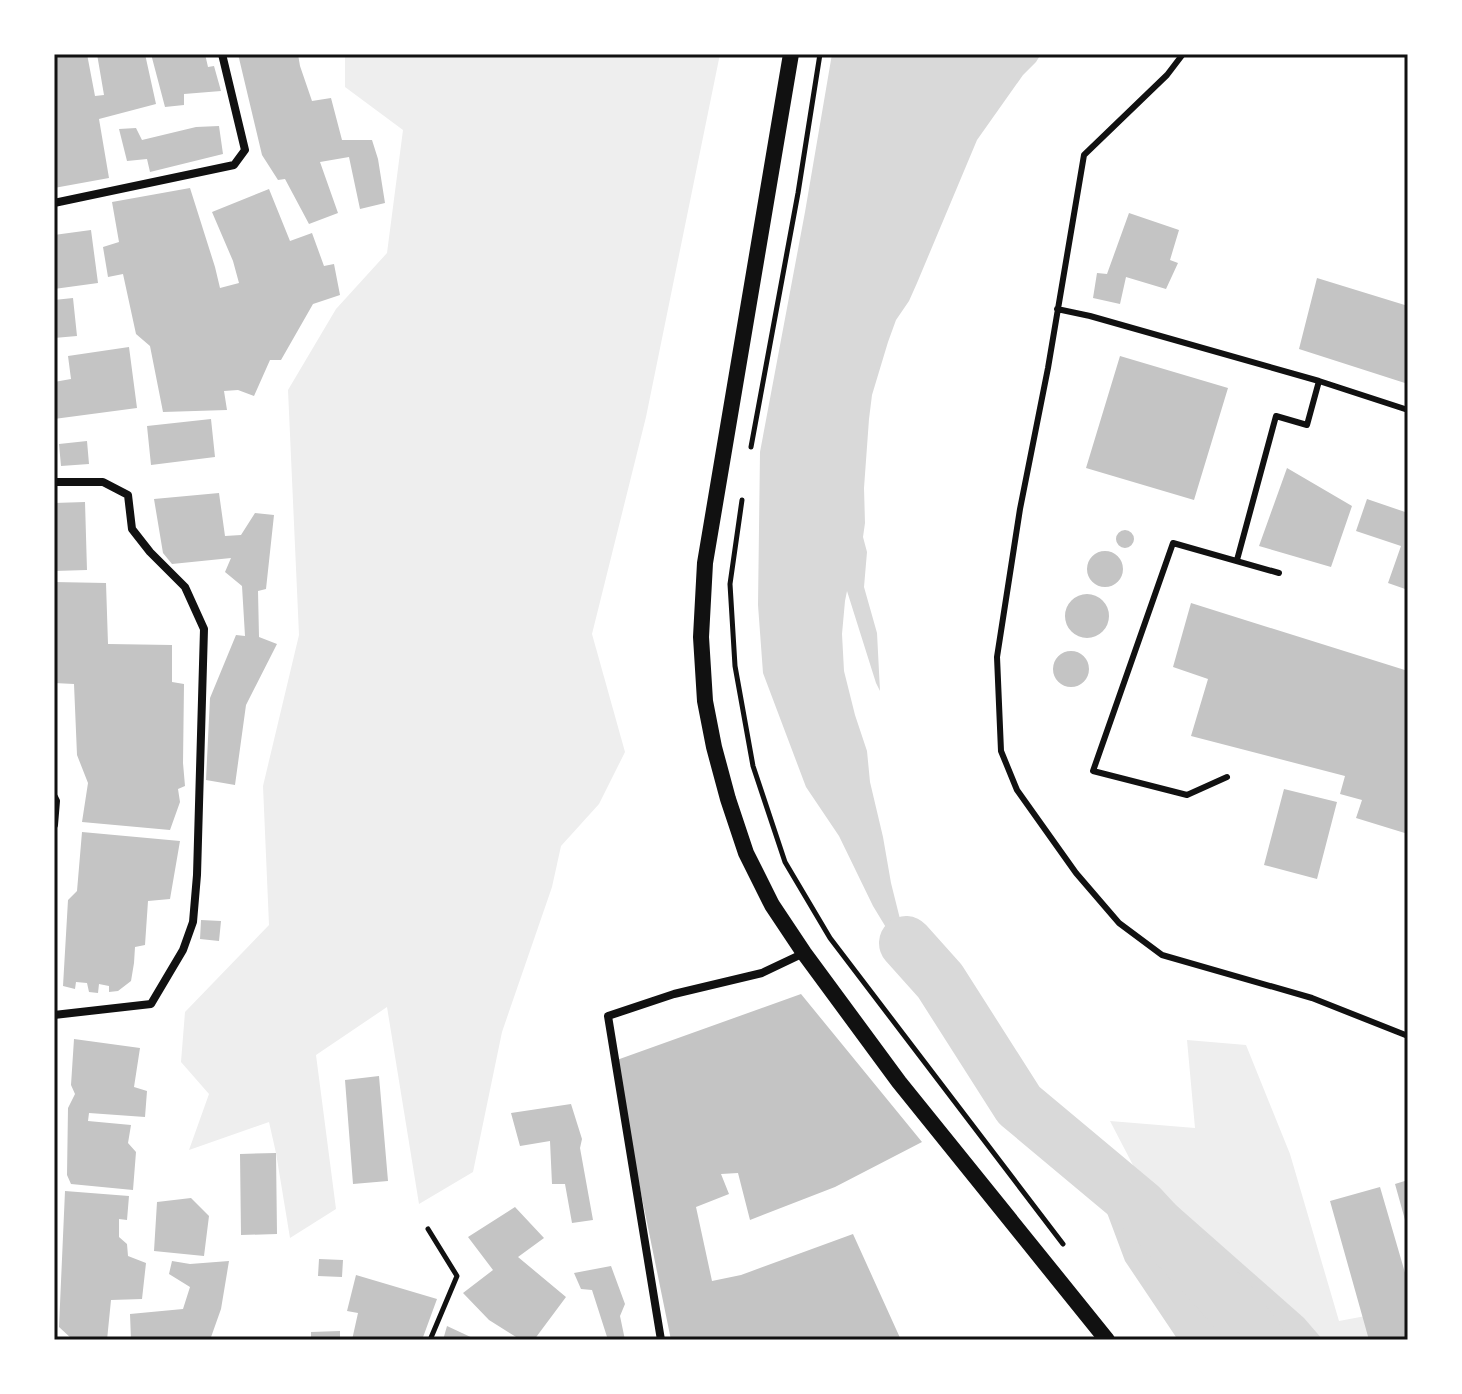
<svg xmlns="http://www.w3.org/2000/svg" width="1462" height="1394" font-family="'Golos Text',sans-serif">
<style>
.green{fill:#eee}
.water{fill:#d9d9d9}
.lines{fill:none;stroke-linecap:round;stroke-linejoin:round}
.river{stroke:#d9d9d9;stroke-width:54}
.building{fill:#c4c4c4}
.path{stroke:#111;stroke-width:5}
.service{stroke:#111;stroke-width:6}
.minor{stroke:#111;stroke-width:8}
.secondary{stroke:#111;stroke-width:16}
.neatline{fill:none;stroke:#111;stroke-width:3}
</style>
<rect width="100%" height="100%" fill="#fff"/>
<!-- green -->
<path class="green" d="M345 54H720L646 417 592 634 625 752 599 804 561 846 552 887 502 1032 473 1172 419 1204 387 1007 316 1055 336 1209 290 1238 276 1153 269 1122 189 1150 209 1094 181 1062 185 1012 269 925 263 786 299 635 288 390 336 309 387 253 403 130 345 87Z
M1187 1040 1246 1045 1290 1154 1339 1321 1408 1308V1340H1311L1135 1169 1110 1121 1195 1128Z"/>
<!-- water -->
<path class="water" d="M832 54H1041L1036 62 1023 75 977 140 917 283 909 301 896 320 888 342 872 395 869 419 864 488 865 523 863 537 867 552 864 587 877 633 880 691 876 683 847 591 845 601 842 634 844 671 855 715 867 751 870 782 883 837 891 883 906 943 899 942 890 934 873 906 839 836 806 787 763 673 758 605 760 452 805 212Z
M1117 1158 1135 1169 1304 1318 1323 1340H1178L1125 1261 1103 1202Z"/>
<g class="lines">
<!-- river -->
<path class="river" d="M906 943 940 981 1019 1105 1141 1207 1234 1308 1258 1340"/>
</g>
<!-- building -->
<path class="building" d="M54 54H87L95 96 104 95 97 54H145L156 104 99 119 109 178 54 188Z
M151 54H205L208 67 214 66 221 91 184 94V105L165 107Z
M238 54H298L300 66 312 101 331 98 342 140H372L378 159 385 203 360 209 349 157 320 162 338 213 309 224 285 179 278 180 262 155Z
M219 126 223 154 150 172 147 159 127 161 119 129 136 128 142 140 196 127Z
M190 188 215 267 220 288 239 283 233 261 212 212 269 189 290 241 312 233 324 266 334 264 340 295 313 304 281 360H270L254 396 238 390 224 391 227 410 163 412 150 346 136 334 123 274 108 277 103 247 119 242 112 202Z
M1129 213 1179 230 1170 260 1178 263 1166 289 1126 277 1120 304 1093 298 1097 273 1107 274Z
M91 230 98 283 54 289V235Z
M1317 278 1408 306V384L1299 349Z
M73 298 77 336 54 338V300Z
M129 347 137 408 54 419V382L71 379 68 356Z
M1120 356 1228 388 1194 500 1086 468Z
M211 419 215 457 151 465 147 426Z
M87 441 89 464 61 466 59 444Z
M1287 468 1352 506 1331 567 1259 546Z
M219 493 225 536 241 535 255 513 274 515 266 589 258 591 259 637 277 644 246 705 235 785 206 780 210 698 236 635 245 636 242 586 225 572 231 558 172 564 163 553 154 499Z
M1367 499 1408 513V590L1388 583 1401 546 1356 531Z
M85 502 87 570 54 571V503Z
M1116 539a9 9 0 1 1 18 0a9 9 0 1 1-18 0Z
M1087 569a18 18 0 1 1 36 0a18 18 0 1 1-36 0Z
M54 582 106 583 108 644 172 645V682L184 684 183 763 185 786 178 789 180 802 170 830 82 822 88 783 77 755 74 684 54 683Z
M1065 616a22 22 0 1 1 44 0a22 22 0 1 1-44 0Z
M1191 603 1408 671V834L1356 818 1362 800 1340 794 1345 776 1191 736 1208 679 1173 667Z
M1053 669a18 18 0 1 1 36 0a18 18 0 1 1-36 0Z
M1284 789 1337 802 1317 879 1264 865Z
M82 832 180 841 170 899 148 901 145 945 135 947 134 963 131 981 118 991 109 992V986L99 984 98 993 89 992 87 983 76 982 75 989 63 986 68 900 77 891Z
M201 920 221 921 219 941 200 939Z
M801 994 922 1142 835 1187 750 1220 738 1173 721 1174 729 1194 696 1207 712 1281 741 1275 853 1234 901 1340H671L614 1061Z
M74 1039 140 1048 134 1087 147 1091 145 1117 89 1113 88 1121 131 1125 128 1143 136 1152 133 1190 71 1184 67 1175 68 1108 75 1094 71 1085Z
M379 1076 388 1181 353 1184 345 1080Z
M571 1104 582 1139 580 1148 593 1220 572 1223 565 1184H552L550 1141 520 1146 511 1113Z
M276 1153 277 1234 241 1235 240 1154Z
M1408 1180V1227H1407L1395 1184Z
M1380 1187 1408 1283V1340H1369L1330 1201Z
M65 1191 129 1196 127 1220 119 1219V1237L127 1244 128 1256 146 1263 142 1299 111 1300 107 1340 72 1339 59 1327Z
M191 1198 209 1216 204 1256 154 1251 157 1202Z
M515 1207 544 1238 518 1257 566 1297 534 1340H521L489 1320 463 1293 493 1270 468 1237Z
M319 1259 343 1260 342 1277 318 1276Z
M172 1261 190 1264 229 1261 221 1309 210 1340H131L130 1314 183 1309 190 1287 169 1274Z
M611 1266 625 1304 620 1316 625 1340H608L592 1290 581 1289 574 1273Z
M356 1275 437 1299 422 1340H352L358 1313 347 1311Z
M447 1326 477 1340H443Z
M340 1331V1340H311V1332Z"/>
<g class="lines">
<!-- path -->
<path class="path" d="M751 447 798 193 820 54
M742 500 730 584 735 666 753 766 785 862 830 938 1063 1244
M428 1229 457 1276 430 1340"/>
<!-- service -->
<path class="service" d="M1183 54 1167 75 1084 155 1048 368 1020 509 997 657 1001 751 1017 790 1076 873 1119 923 1162 955 1312 998 1408 1036
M1057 309 1090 316 1319 381 1408 410
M1237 560 1276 416 1307 425 1319 381
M1227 777 1187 795 1093 771 1173 543 1279 573"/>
<!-- minor -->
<path class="minor" d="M54 203 234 165 245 150 222 54
M54 482H103L128 495 132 529 150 552 185 587 204 629 197 875 193 922 183 950 151 1004 54 1015
M54 797 56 801 54 825
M661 1340 608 1016 674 994 762 973 804 953"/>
<!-- secondary -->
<path class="secondary" d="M791 54 705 563 701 637 705 701 714 747 728 799 746 853 772 905 804 953 899 1082 1107 1340"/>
</g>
<!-- border -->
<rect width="1462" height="1394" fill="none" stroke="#ffffff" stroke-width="112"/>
<rect x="56" y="56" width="1350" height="1282" class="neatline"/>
</svg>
